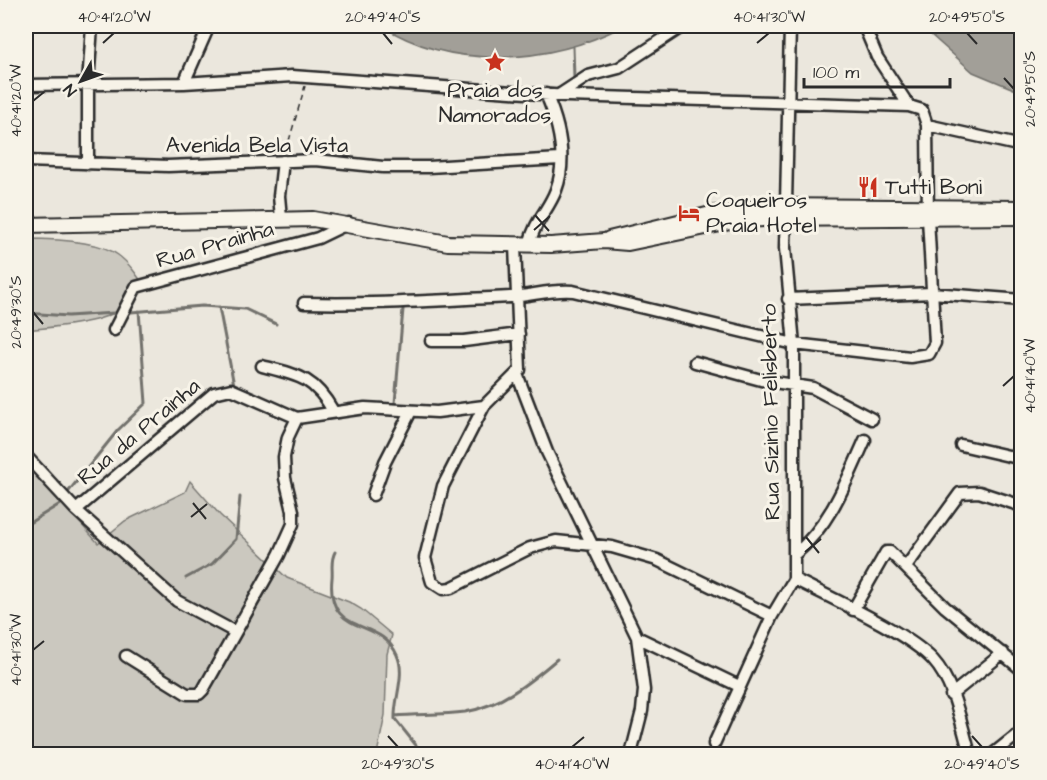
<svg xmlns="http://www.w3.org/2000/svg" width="1047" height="780" font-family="'Architects Daughter',sans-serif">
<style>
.green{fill:#cbc8bf;stroke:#7b7a75;stroke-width:1.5}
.water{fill:#a29f98;stroke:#72716c;stroke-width:1.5}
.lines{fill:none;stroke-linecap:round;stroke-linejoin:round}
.stream{stroke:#72716c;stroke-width:3}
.minor-casing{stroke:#2b2b2b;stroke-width:15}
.tertiary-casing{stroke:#2b2b2b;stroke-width:18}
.path{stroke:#2b2b2b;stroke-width:1.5;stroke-dasharray:6 4.5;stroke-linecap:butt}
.minor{stroke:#f7f3e8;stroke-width:10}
.tertiary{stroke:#f7f3e8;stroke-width:14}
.ticks{fill:none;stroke:#2b2b2b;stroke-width:2}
.labels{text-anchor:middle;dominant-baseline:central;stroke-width:6;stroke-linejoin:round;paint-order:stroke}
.poi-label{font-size:22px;fill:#2b2b2b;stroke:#f7f3e8;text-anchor:start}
.street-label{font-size:22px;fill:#2b2b2b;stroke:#f7f3e8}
.neatline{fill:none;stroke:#2b2b2b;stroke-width:2}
.ticks-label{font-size:15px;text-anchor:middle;fill:#2b2b2b}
</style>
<rect width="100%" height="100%" fill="#ebe7dd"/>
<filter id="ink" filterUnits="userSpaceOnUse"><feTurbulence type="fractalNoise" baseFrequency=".0167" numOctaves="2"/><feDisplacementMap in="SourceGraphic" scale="12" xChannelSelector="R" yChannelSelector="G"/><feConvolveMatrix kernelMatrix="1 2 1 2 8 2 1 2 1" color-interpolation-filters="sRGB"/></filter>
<g filter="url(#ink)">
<!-- green -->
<path class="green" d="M26 239C50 239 98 240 118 255 129 263 137 275 145 287 120 325 67 325 26 330Z
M26 463 98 543 125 521 185 492 190 481 220 515 287 578 349 602 361 609 392 635 387 654 385 715 377 754H26Z"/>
<!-- water -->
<path class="water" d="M382 26H623C550 64 453 71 382 26Z
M922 27 1021 26V92L973 72Z"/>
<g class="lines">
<!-- stream -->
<path class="stream" d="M573 47 574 78
M219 307 234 385
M131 312 202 306 245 309 276 324
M26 313 68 316 114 313
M395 403 403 309
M69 491 118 430 146 403 139 311
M26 525 60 504
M335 552C330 561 333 569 332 578 326 638 380 616 397 655 406 674 394 699 395 719L423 754
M186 578 212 564 236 539 240 497
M395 716C418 714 442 715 465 712 501 706 530 682 557 659"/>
<defs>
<path id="minor" d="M864 26 877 57 909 106
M184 83 209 26
M26 85 184 83 292 76 567 96 909 106 922 110 927 125 1022 146
M559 95 588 76 619 68 683 26
M26 161 168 166 316 160 383 167H429L560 159
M88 164V84L92 26
M281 218 279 196 283 161
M515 245 520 370 484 406 443 486 425 558 432 582 443 589 451 588 530 548 556 541 612 547 657 560 772 616
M529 245C535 220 548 211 556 190 568 158 559 124 546 94
M788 299 932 293 1022 300
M304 303C373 305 441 300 510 297 531 296 551 289 573 291L794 344 910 357 929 354 935 343 928 218 927 125
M114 330 136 287 318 238 349 223
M431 341H464L519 334
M695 362 761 380 813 388 872 419
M262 366C298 375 314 377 333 411
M517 374 547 452 637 637 739 686
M961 445 1022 459
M26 456 76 510 214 393 231 389 297 418
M373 495 385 462 411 411
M76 510 177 601 235 632
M794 555C830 525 846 483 865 440
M906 567 960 493 979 492 1022 506
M794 579C831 598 907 632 933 660 955 684 961 725 970 754
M853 610 886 552H890L945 607 1022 670
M126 656 187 694H199L203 690 279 555 293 524V511L285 478 284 457 288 437 297 418 365 408 437 412 484 406
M951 695 1003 653
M714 744 772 616 794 579V344L785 248 790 26
M631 754 642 711 644 690 637 637
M993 754 1022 731"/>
<path id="tertiary" d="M26 225 313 219 448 243 551 245 604 241 628 243 735 221 763 219 1022 217
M609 239 711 214 765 206 1022 208"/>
</defs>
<!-- minor casing -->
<use href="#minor" class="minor-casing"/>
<!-- tertiary casing -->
<use href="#tertiary" class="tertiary-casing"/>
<!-- path -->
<path class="path" d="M286 151 305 86"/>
<!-- minor -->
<use href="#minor" class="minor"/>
<!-- tertiary -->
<use href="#tertiary" class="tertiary"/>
</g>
</g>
<!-- ticks -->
<path class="ticks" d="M383 33 392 44M967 33 977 44M103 43 114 33M757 43 769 33M1004 78 1014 89M33 101 44 92M535 215 549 231M534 230 550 216M33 312 43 324M1003 386 1014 376M193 503 206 519M191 517 207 504M806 537 819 553M805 552 821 539M33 650 44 641M388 736 398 747M972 736 982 747M572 747 584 737"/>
<!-- icons -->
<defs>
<symbol id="sight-bare" viewBox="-9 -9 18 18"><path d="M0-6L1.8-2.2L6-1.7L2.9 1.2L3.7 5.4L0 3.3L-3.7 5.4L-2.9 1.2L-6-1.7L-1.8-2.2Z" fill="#c8321e" stroke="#f7f3e8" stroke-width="2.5" paint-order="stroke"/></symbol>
<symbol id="restaurant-bare" viewBox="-9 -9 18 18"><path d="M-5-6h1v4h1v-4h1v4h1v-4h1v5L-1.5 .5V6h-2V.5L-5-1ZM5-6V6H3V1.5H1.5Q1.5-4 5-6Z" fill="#c8321e" stroke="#f7f3e8" stroke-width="2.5" paint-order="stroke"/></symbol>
<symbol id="hotel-bare" viewBox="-9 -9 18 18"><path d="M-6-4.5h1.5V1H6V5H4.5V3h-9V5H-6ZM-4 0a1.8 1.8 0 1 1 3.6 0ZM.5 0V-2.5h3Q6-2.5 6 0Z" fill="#c8321e" stroke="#f7f3e8" stroke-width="2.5" paint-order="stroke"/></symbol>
</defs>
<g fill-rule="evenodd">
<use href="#sight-bare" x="480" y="47" width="30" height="30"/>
<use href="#restaurant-bare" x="853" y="172" width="30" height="30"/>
<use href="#hotel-bare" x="674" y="198" width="30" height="30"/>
</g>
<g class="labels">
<!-- poi labels -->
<g class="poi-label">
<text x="495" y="90" text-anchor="middle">Praia dos<tspan x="495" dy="25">Namorados</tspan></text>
<text x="885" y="187">Tutti Boni</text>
<text x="706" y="200">Coqueiros<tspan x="706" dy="25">Praia Hotel</tspan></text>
</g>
<!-- street labels -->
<g class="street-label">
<text x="257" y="145">Avenida Bela Vista</text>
<text transform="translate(215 245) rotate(-16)">Rua Prainha</text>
<text transform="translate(771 412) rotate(-91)">Rua Sizinio Felisberto</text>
<text transform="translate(139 432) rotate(-40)">Rua da Prainha</text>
</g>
</g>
<!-- margin -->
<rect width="1047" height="780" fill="none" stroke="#f7f3e8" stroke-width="66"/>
<!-- north arrow -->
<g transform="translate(81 81) rotate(230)" stroke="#f7f3e8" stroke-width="4.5" paint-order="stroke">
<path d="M0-4.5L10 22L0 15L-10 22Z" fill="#2b2b2b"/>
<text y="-9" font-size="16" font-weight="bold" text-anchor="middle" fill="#2b2b2b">N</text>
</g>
<!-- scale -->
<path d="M804 78v9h146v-9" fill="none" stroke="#2b2b2b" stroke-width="3"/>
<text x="813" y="78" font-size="18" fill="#2b2b2b" stroke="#f7f3e8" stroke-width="4.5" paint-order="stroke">100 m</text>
<rect x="33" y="33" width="981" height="714" class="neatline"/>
<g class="ticks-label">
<text x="114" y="22">40°41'20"W</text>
<text x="383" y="22">20°49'40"S</text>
<text x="769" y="22">40°41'30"W</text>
<text x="967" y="22">20°49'50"S</text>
<text transform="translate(1030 89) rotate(-90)" y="5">20°49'50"S</text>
<text transform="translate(16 101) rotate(-90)" y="5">40°41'20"W</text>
<text transform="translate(16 312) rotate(-90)" y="5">20°49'30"S</text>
<text transform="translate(1030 376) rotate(-90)" y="5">40°41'40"W</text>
<text transform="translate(16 650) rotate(-90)" y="5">40°41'30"W</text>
<text x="398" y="769">20°49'30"S</text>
<text x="572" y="769">40°41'40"W</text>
<text x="982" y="769">20°49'40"S</text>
</g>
</svg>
